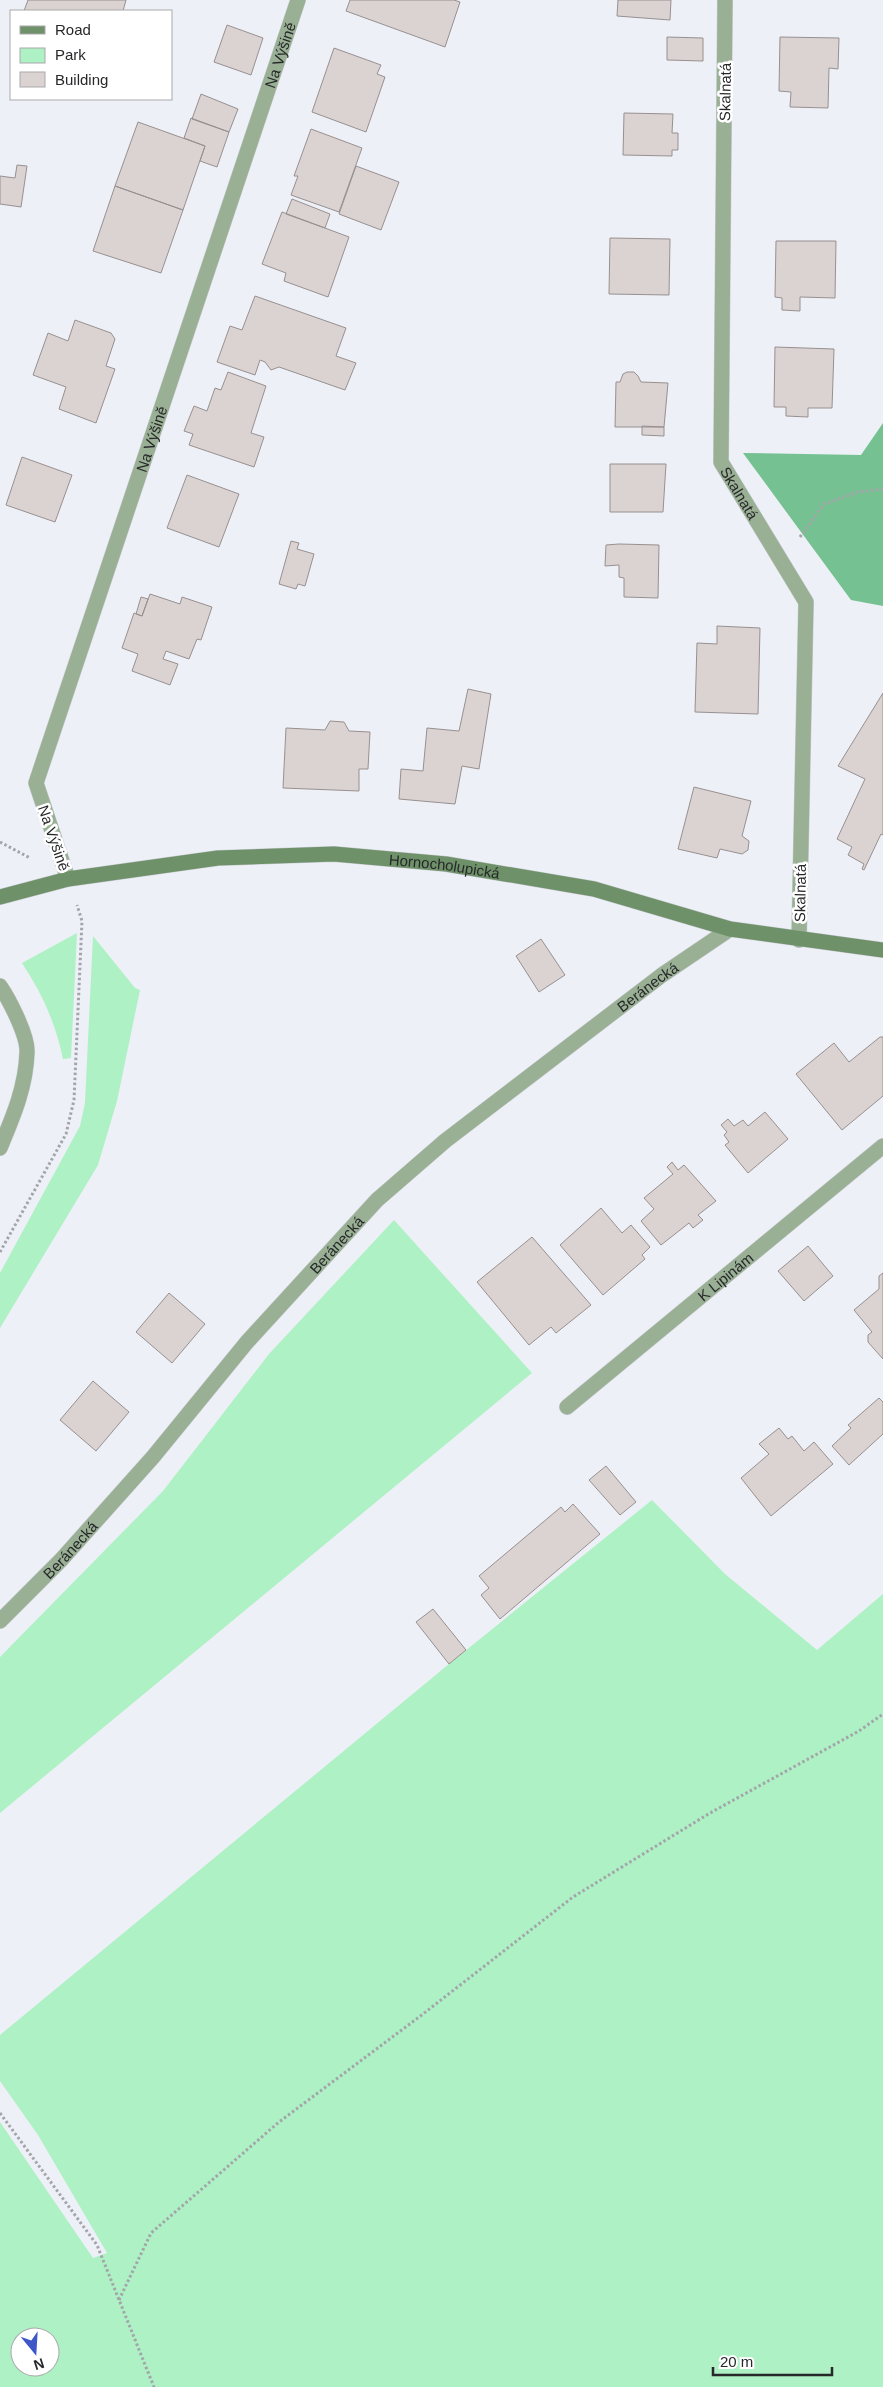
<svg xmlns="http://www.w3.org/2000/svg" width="883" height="2387" font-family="Helvetica,sans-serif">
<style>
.green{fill:#adf1c4;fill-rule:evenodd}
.forest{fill:#75c191}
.building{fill:#dbd3d2;stroke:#989090}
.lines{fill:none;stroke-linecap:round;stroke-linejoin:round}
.lane-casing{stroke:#c9ccd1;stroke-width:16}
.street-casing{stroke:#c9ccd1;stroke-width:16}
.secondary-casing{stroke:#c9ccd1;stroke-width:16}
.path{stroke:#a3a5aa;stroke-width:3;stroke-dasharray:2.5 2.5;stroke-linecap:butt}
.lane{stroke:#99b095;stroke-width:15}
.street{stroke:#99b095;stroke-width:15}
.secondary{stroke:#6e9169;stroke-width:15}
.labels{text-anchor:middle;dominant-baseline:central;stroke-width:5;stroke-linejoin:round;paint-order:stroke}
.street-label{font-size:15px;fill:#27282a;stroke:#fff}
</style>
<rect width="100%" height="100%" fill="#edf0f6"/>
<!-- green -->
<path class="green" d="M77 933 71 1058 63 1059C56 1024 42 993 22 963Z
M93 936 135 988 140 990 117 1101 98 1165 0 1328V1273L80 1126 85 1103Z
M394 1220 532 1373 0 1813V1657L163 1491 269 1354Z
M652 1500 725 1574 817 1650 883 1594V2387H0V2122L93 2258 107 2253 38 2135 0 2081V2035L449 1664ZM20 2337H50V2367H20Z"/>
<!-- forest -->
<path class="forest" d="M883 423V606L851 600 743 453 861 455Z"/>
<!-- building -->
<path class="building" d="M28 0H126L123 11H24Z
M350 0H454L460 2 445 47 346 11Z
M618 0H671L670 20 617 16Z
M227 25 263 38 251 75 214 62Z
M667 37 703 38V61L667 60Z
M780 37 839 38 838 69 829 68 828 108 790 107 791 92 779 91Z
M334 48 381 65 377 74 385 77 366 132 312 112Z
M201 94 238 109 229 132 192 119Z
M624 113 673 114 672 133H678V150H672V156L623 155Z
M191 118 229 132 217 167 200 161 205 146 184 138Z
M138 122 205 146 183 210 115 186Z
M311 129 362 148 339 212 291 195 298 176H294Z
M17 165 27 166 21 207 0 204V176L15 178Z
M356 166 399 182 381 230 339 214Z
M115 186 183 210 161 273 93 251Z
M292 199 330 214 325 228 286 214Z
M282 212 349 237 328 297 284 281 286 273 262 264Z
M610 238 670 239 669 295 609 294Z
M776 241H836L835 298 800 297V311L782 310V298L775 297Z
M255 296 346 328 336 356 356 363 345 390 279 367 271 370 265 362 260 360 255 375 217 362 230 326 242 330Z
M75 320 111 333 115 339 106 366 115 369 96 423 59 409 66 387 33 375 48 333 68 341Z
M775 347 834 349 832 408H808V417L786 416V407H774Z
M228 372 266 386 251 433 264 437 254 467 189 445 193 434 184 431 194 406 207 411 215 388 221 390Z
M627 372H634L638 376 641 382 668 383 664 427H615L616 382H620L623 374Z
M642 426 664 427V436L642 435Z
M22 457 72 475 55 522 6 505Z
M610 464H666L663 512H610Z
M187 475 239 494 219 547 167 528Z
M291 541 299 543 297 549 314 554 305 586 298 584 296 589 279 584Z
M619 544 659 545 658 598 624 597V578L619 577V565L605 566 606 545Z
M150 594 180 604 182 597 212 607 201 640 197 639 189 659 166 651 163 659 178 664 170 685 132 671 138 654 122 648 134 613 142 616Z
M141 597 148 599 142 616 136 614Z
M717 626 760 628 758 714 695 712 697 643 717 644Z
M468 689 491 694 479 769 462 766 455 804 399 799 401 769 423 771 427 728 459 731Z
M883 693V835L881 834 864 870 862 869 864 864 848 855 852 847 837 839 865 779 838 766Z
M330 721 344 722 349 731 370 732 368 769H359V791L283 788 286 728 325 730Z
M694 787 751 801 742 836 749 841 748 850 742 854 720 849 717 858 678 849Z
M541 939 565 975 539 992 516 956Z
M880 1037H883V1096L842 1130 796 1074 834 1043 849 1062Z
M765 1112 788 1139 748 1173 725 1145 729 1142 724 1135 727 1132 721 1125 728 1119 734 1126 743 1120 748 1126Z
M672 1162 678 1170 684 1165 716 1201 698 1215 703 1220 693 1228 689 1223 661 1245 641 1221 654 1209 644 1198 673 1174 667 1167Z
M601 1208 622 1233 631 1225 650 1247 642 1255 645 1259 603 1295 560 1245Z
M532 1237 591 1305 556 1333 551 1327 529 1345 477 1282Z
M808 1246 833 1276 804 1301 778 1271Z
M883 1273V1359L868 1342V1335L872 1332 854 1310 879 1289V1276Z
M169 1293 205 1324 172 1363 136 1332Z
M93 1381 129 1412 96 1451 60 1420Z
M879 1398 883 1402V1434L849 1465 832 1446 851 1428 848 1425Z
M779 1428 788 1439 792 1436 804 1451 814 1442 833 1464 771 1516 741 1478 769 1454 759 1444Z
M606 1466 636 1502 620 1515 589 1480Z
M573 1504 600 1534 500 1619 481 1595 489 1588 479 1576 561 1507 565 1512Z
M433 1609 466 1650 449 1664 416 1622Z"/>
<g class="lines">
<defs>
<path id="lane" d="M0 986C9 999 28 1036 27 1052 26 1087 13 1117 0 1148"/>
<g id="street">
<path id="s1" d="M725 0 721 462 806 602 799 940"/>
<path id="s2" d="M68 879 36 783 298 0"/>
<path id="s3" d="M567 1407 883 1146"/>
<path id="s4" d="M0 1621 61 1560 153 1457 247 1342 377 1200 445 1141 662 975 730 929"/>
</g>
<g id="secondary">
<path id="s5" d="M0 897 68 879 218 858 334 854 446 864 594 889 730 929 883 950"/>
</g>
</defs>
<!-- lane casing -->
<use href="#lane" class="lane-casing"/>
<!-- street casing -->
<use href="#street" class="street-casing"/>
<!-- secondary casing -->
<use href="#secondary" class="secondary-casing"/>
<!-- path -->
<path class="path" d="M800 537 824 504 858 492 883 489
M0 842 30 858
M0 1252 66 1134 74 1100 82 921 77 905
M0 2113 97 2245 154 2387
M119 2300 151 2233 279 2122 423 2014 573 1897 710 1813 859 1731 883 1714"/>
<!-- lane -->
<use href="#lane" class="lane"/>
<!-- street -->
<use href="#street" class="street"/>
<!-- secondary -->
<use href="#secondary" class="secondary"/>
</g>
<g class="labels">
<!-- street labels -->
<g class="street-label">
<text stroke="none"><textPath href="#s2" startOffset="869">Na Výšině</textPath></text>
<text transform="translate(725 92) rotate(-89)">Skalnatá</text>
<text stroke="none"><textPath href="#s2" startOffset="464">Na Výšině</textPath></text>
<text stroke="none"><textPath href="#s1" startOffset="498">Skalnatá</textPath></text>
<text transform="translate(54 838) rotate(71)">Na Výšině</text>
<text stroke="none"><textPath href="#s5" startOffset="449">Hornocholupická</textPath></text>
<text transform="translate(800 893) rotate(-89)">Skalnatá</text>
<text stroke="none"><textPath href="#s4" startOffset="910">Beránecká</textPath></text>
<text stroke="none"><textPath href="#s4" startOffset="505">Beránecká</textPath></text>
<text stroke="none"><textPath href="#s3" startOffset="205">K Lipinám</textPath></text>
<text stroke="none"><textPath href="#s4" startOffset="100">Beránecká</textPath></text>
</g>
</g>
<!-- legend -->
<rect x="10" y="10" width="162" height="90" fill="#ffffff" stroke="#a9a9aa"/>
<rect x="20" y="26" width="25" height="8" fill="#6e9169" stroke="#a9a9aa"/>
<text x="55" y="35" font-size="15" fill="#27282a">Road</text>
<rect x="20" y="48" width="25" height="15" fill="#adf1c4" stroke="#a9a9aa"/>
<text x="55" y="60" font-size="15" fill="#27282a">Park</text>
<rect x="20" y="72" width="25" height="15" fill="#dbd3d2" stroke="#a9a9aa"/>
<text x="55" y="85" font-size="15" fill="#27282a">Building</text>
<!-- north arrow -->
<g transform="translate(35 2352) rotate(162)"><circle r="24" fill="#ffffff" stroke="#a9a9aa"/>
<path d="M0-4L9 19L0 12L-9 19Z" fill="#3d57c9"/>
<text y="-8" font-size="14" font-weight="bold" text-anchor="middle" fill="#27282a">N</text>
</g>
<!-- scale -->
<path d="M713 2367v8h119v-8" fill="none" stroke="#27282a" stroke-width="2.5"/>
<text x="720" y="2367" font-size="15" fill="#27282a" stroke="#ffffff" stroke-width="4" paint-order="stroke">20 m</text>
</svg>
